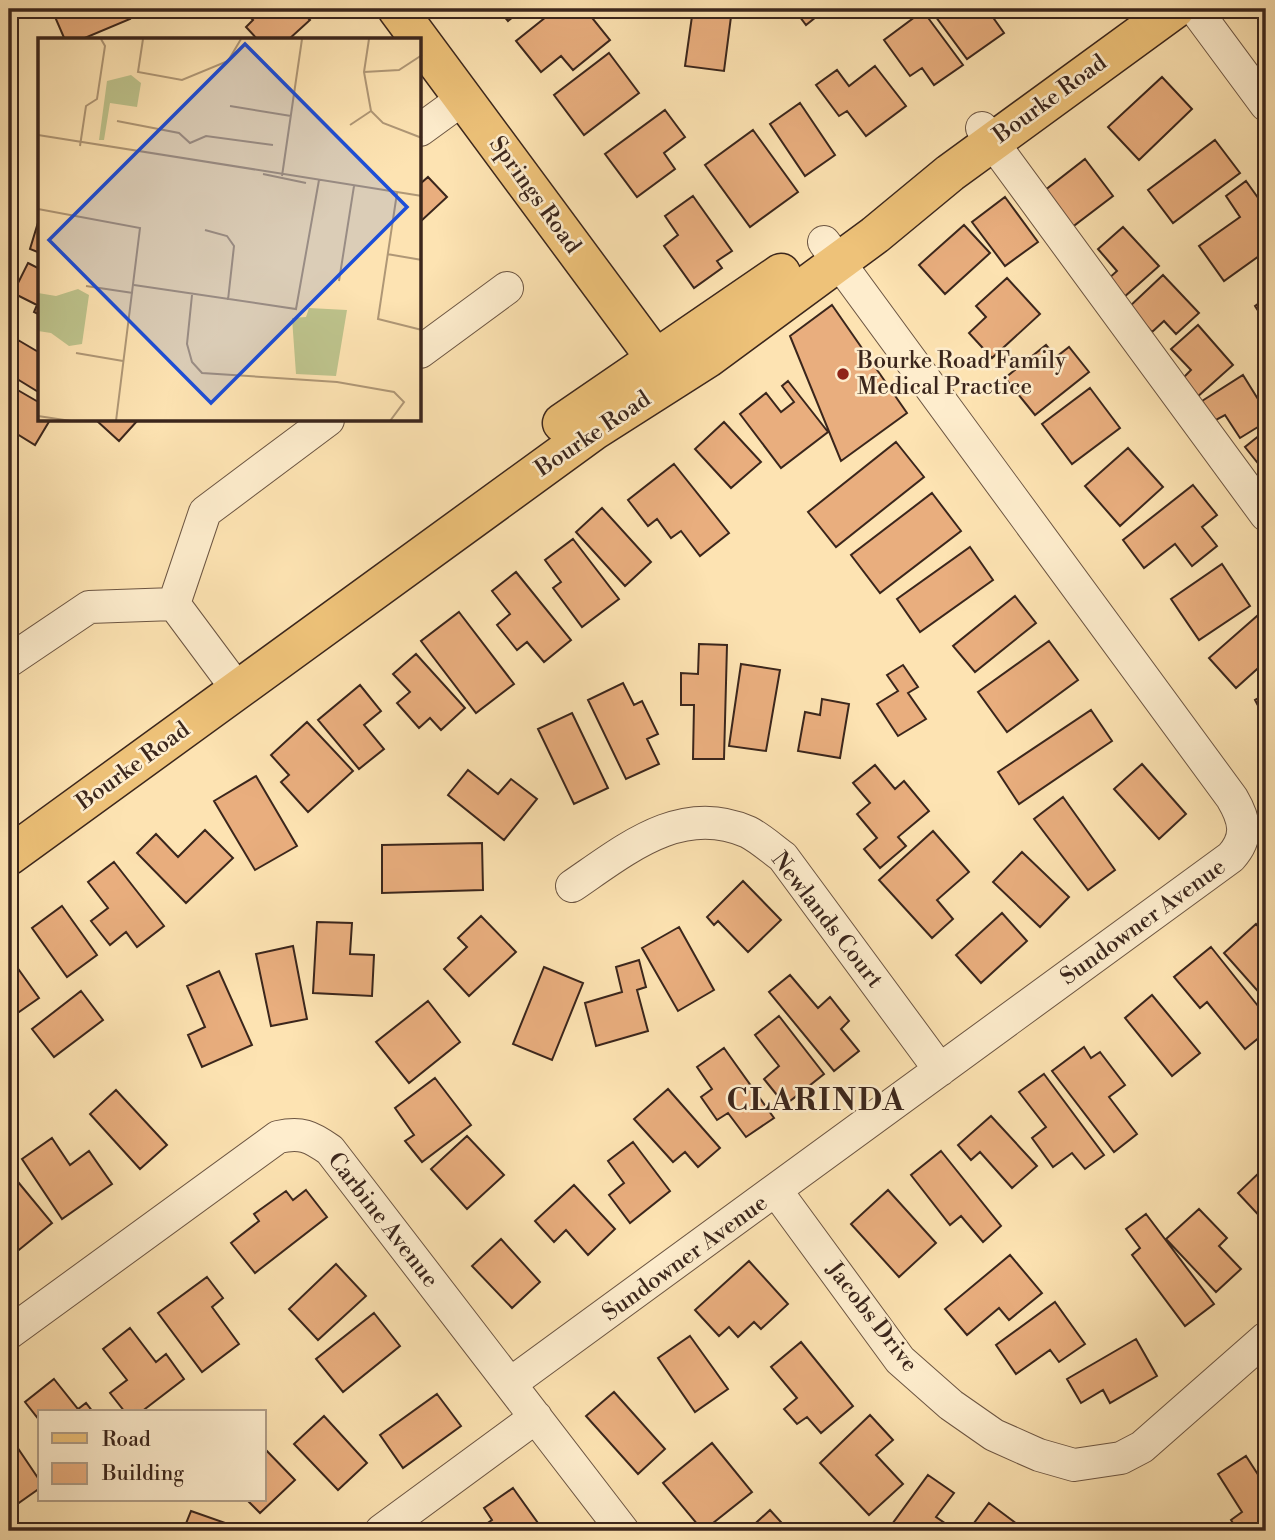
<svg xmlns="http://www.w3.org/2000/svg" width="1275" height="1540" font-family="'Libre Bodoni',serif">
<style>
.building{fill:#e9ae7e;stroke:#3b261c;stroke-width:2}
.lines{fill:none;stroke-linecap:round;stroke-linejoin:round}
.minor-casing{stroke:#6c5542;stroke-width:34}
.major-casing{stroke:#3b261c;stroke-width:41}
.minor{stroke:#feedcd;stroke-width:32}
.major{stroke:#eec279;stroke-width:38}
.poi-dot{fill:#8f2418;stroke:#feedcd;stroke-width:2.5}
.labels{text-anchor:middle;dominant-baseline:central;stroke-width:5;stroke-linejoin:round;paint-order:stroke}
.street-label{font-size:23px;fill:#3b261c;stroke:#feedcd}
.poi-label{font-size:23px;fill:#3b261c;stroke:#feedcd;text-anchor:start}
.district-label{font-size:30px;font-weight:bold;letter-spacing:2px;fill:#3b261c;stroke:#feedcd}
.inset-road{fill:none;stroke:#af9776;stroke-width:2}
.view{fill:#1d4ed8;fill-opacity:0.15;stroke:#1d4ed8;stroke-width:3.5}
.inset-edge{fill:none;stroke:#3b261c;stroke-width:3.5}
</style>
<rect width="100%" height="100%" fill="#fde3b2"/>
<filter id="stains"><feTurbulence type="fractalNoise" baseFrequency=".00286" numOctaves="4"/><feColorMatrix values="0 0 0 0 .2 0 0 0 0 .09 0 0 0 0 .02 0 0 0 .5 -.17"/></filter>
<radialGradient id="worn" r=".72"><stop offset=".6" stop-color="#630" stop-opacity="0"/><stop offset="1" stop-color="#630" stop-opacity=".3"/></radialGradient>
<!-- building -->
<path class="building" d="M126 9 130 19 80 40H65L52 10Z
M242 9H299L310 20 288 40H258L246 27 253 20Z
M498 9H523L508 21Z
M556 9H585L610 40 573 70 561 56 541 72 516 41Z
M693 9H732L724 71 685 66Z
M794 9H826L806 25Z
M930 9H987L1004 33 967 59Z
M923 11 963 65 934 85 922 68 910 76 884 40Z
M609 53 639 93 584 135 554 95Z
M875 66 906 106 866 136 847 111 839 116 816 85 837 70 849 86Z
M1162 77 1192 109 1139 160 1108 127Z
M800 103 835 155 805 176 770 124Z
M665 110 685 137 664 153 675 169 637 197 605 154Z
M753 130 798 192 750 227 705 165Z
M1215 140 1240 173 1173 223 1148 190Z
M1085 159 1113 196 1071 228 1044 191Z
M428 177 447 197 420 222V184Z
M1246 181 1266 209V251L1224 281 1199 246 1240 217 1226 196Z
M693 196 732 251 717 261 722 268 694 288 664 246 678 235 665 216Z
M1005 197 1038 242 1005 266 972 222Z
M40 216V253L30 249Z
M964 225 990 253 945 294 919 265Z
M1123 227 1159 266 1123 298 1107 280 1117 271 1098 249Z
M28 263 40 269V315L34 312 37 305 13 293Z
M1163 275 1199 313 1176 334 1164 321 1152 332 1129 307Z
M1007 278 1040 314 992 358 969 333 986 317 976 306Z
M1266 298V323L1255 306Z
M832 305 907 413 841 461 790 336Z
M1198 325 1233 365 1196 398 1180 381 1191 370 1171 349Z
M18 340 40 353V393L9 374V356Z
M1046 345 1056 357 1069 347 1089 372 1035 415 1005 378Z
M1243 375 1266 412V422L1240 438 1225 415 1214 421 1202 401Z
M788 381 828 432 781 468 740 414 766 393 781 412 794 402 782 386Z
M9 385 40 403V420H50L35 445 9 429Z
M1090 388 1120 428 1072 464 1042 424Z
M96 420H138L119 441Z
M724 422 761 462 731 488 695 449Z
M1266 430V496L1253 480 1264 471 1245 447Z
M896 442 924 477 836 547 808 512Z
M1128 448 1163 487 1120 526 1085 486Z
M674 464 729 533 700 556 681 531 671 538 657 519 648 526 628 500Z
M1193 485 1217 515 1202 527 1217 546 1192 566 1175 544 1144 568 1123 540Z
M932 493 961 531 880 593 851 555Z
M602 508 651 562 625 586 576 532Z
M573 539 619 599 582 627 553 588 561 582 545 560Z
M970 547 993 580 920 632 897 599Z
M1222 564 1250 606 1199 640 1171 599Z
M516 572 571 640 544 662 527 642 517 650 497 625 510 614 492 591Z
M1015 596 1036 623 975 672 953 646Z
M1265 609 1266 661 1236 688 1209 658Z
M459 612 514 684 476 713 421 641Z
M1049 641 1078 680 1007 732 978 692Z
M699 644 727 645 724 759H693L694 705H681V673L698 674Z
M416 654 465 708 441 730 430 718 419 728 397 703 410 692 393 674Z
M741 664 780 670 766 751 729 746Z
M903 665 918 687 908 693 926 719 898 736 877 704 898 691 887 675Z
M623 683 634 705 642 701 658 734 647 739 659 764 626 779 588 700Z
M360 685 381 711 364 725 384 749 359 769 318 720Z
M1266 694V721L1255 700Z
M822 699 849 704 840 758 798 751 805 712 820 715Z
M1091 710 1112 741 1019 804 998 772Z
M572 713 608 788 574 804 538 729Z
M307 722 353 771 308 812 281 782 289 775 271 755Z
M1142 764 1186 814 1159 839 1114 789Z
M875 765 895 789 904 781 929 811 898 837 906 846 880 868 864 849 877 838 857 814 870 803 853 783Z
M468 770 498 794 511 779 537 799 504 840 448 795Z
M256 776 297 846 255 870 214 801Z
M1063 797 1115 870 1088 890 1034 819Z
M205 830 233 858 186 903 137 853 156 834 178 857Z
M933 831 969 872 937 900 953 919 932 938 879 880Z
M482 843 483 890 382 893V845Z
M1022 852 1069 897 1040 927 993 882Z
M114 862 164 926 137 947 126 932 110 945 91 921 108 908 88 882Z
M743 881 781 920 748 952 718 921 714 925 707 917Z
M62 906 97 955 67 977 32 928Z
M1002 913 1027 941 981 983 956 955Z
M481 916 516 952 469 996 444 969 467 947 458 938Z
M317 922 352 923 350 954 374 955 372 996 313 993Z
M1256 924 1266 935V993L1263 997 1224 953Z
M679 927 714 990 678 1011 642 948Z
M293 946 307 1019 271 1026 256 954Z
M1211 947 1266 1016V1032L1245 1049 1207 1002 1200 1008 1174 977Z
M9 956 39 998 9 1019Z
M639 960 646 987 637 990 648 1031 596 1046 585 1003 622 992 616 967Z
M544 967 583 983 552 1060 513 1044Z
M219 971 252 1045 202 1067 188 1035 205 1027 187 986Z
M790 975 818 1008 830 997 849 1021 841 1029 859 1051 834 1071 769 992Z
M81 991 103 1020 54 1057 32 1029Z
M1152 995 1200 1053 1172 1076 1125 1018Z
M428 1001 460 1042 409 1083 376 1042Z
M779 1016 824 1074 785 1105 764 1079 779 1066 755 1035Z
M1084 1047 1091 1058 1100 1052 1125 1085 1109 1097 1137 1134 1114 1152 1052 1071Z
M724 1048 774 1118 746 1137 728 1113 717 1120 701 1097 712 1089 697 1067Z
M1044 1074 1104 1155 1085 1169 1072 1153 1053 1167 1032 1138 1046 1127 1019 1092Z
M435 1078 471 1125 422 1162 405 1141 414 1135 395 1108Z
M668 1089 720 1148 698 1167 685 1152 673 1162 634 1119Z
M116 1090 167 1145 140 1169 90 1114Z
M991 1116 1037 1166 1012 1188 980 1152 971 1160 958 1145Z
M467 1136 504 1175 467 1209 431 1169Z
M52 1138 70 1165 89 1151 112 1184 62 1219 22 1159Z
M633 1142 670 1191 630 1223 609 1195 624 1183 608 1161Z
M941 1151 1001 1226 983 1242 961 1216 950 1225 911 1175Z
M1266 1166V1223L1238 1193Z
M9 1171 52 1223 9 1258Z
M574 1185 615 1229 588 1255 566 1230 554 1242 535 1221Z
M306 1190 327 1217 255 1273 231 1243 259 1221 254 1214 286 1191 293 1200Z
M888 1190 936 1243 899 1277 851 1224Z
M1199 1209 1227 1238 1219 1246 1241 1269 1216 1292 1166 1239Z
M1146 1214 1214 1304 1185 1326 1132 1255 1140 1248 1126 1229Z
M501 1239 540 1282 512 1308 472 1266Z
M1010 1255 1042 1293 1009 1320 999 1308 967 1335 945 1309Z
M749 1261 788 1304 761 1329 754 1322 738 1337 729 1327 719 1336 695 1310Z
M336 1264 366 1296 318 1340 289 1309Z
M207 1277 223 1298 212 1307 239 1344 202 1372 158 1313Z
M1055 1302 1085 1344 1059 1362 1050 1350 1016 1374 996 1345Z
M374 1313 400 1346 343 1392 316 1359Z
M130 1328 156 1362 166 1354 184 1379 141 1412H125L110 1393 127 1380 103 1349Z
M690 1336 728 1389 695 1412 658 1358Z
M1136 1339 1157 1376 1110 1403 1103 1390 1081 1403 1067 1379Z
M801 1342 853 1406 821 1433 807 1417 797 1424 784 1409 797 1398 771 1367Z
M54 1379 78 1409 86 1403 93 1412H40V1421L25 1402Z
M614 1392 665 1449 638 1474 586 1416Z
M437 1394 461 1426 403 1468 380 1435Z
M870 1415 893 1440 876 1455 903 1484 869 1515 820 1463Z
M324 1416 367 1463 338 1490 294 1444Z
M9 1435 40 1481V1488L13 1507 9 1501Z
M712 1443 752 1492 703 1531 663 1483Z
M264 1448 295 1480 260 1513 247 1500H264Z
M1246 1456 1266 1487V1531H1238L1231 1520 1242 1512 1218 1474Z
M928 1475 954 1493 936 1517 955 1530 887 1531Z
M513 1488 543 1530 476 1531 492 1520 484 1508Z
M989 1503 1017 1524 1012 1531H968Z
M770 1510 789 1531H747Z
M191 1511 248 1531H183Z"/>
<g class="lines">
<defs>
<path id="minor" d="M1195 9 1266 105
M982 128 1266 515
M420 130 464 98
M420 352 507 288
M174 604 238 690
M9 661 89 607 174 604 205 512 328 420
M572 886C625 850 681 802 748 832 760 838 772 849 783 857L940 1070
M777 1192 900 1360 951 1405 994 1435 1039 1455 1074 1465 1121 1458 1142 1447 1266 1338
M9 1333 278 1137C301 1132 310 1136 330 1150L623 1531
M511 1383 1231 857C1249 837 1245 820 1232 798L824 242
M381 1531 536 1417"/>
<path id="major" d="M397 9 670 378
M562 423 781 273
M9 856 595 430 708 358 875 235 950 173 1175 9"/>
</defs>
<!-- minor casing -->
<use href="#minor" class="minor-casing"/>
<!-- major casing -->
<use href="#major" class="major-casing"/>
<!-- minor -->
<use href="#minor" class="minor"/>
<!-- major -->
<use href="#major" class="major"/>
</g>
<!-- markers -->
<circle class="poi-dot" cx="843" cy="374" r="7"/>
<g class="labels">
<!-- street labels -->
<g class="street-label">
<text transform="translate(1050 99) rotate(-36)">Bourke Road</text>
<text transform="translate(535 195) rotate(54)">Springs Road</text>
<text transform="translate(593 434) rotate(-34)">Bourke Road</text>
<text transform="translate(133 766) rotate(-36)">Bourke Road</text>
<text transform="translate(827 920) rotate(52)">Newlands Court</text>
<text transform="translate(1143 922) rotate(-36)">Sundowner Avenue</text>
<text transform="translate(383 1220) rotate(52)">Carbine Avenue</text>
<text transform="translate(685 1258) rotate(-36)">Sundowner Avenue</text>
<text transform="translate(872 1317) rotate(52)">Jacobs Drive</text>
</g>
<!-- poi labels -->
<g class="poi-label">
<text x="857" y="361">Bourke Road Family<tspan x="857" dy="26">Medical Practice</tspan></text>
</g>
<!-- district labels -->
<g class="district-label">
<text x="816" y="1101">CLARINDA</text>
</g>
</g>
<!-- overview -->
<g transform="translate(38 38)">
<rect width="383" height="383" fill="#fde3b2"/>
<path d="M93 37 103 45 99 69 72 65 66 102H61L69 43ZM40 251 51 257 44 306 31 308 13 295 0 293V255L18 258ZM271 270 309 272 298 338 258 336 254 280 268 279Z" fill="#bec48d"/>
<path class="inset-road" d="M105 1 100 34 144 42 190 23 203 1M331 1 326 34 333 73 345 85 384 100M326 34 361 32 384 17M192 68 253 78M79 83 141 95 152 105 168 98 235 107M312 87 333 73M0 97 384 158M42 108 48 68 59 61 67 8 63 1M225 136 268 145M244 138 264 1M359 155 340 281 384 292M0 171 102 190 78 383M167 192 189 198 196 208 190 262M349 216 384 222M301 243 316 148M96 247 258 271 281 142M48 248 95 255M154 257 149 306 154 324 164 335 299 344 356 354 366 364 352 383M38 315 85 323M0 378 33 383"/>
<path class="view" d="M207 6 369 169 173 365 11 202Z"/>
<rect width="383" height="383" class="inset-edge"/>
</g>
<!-- margin -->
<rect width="1275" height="1540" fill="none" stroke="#fde3b2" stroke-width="35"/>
<rect x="10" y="10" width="1254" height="1519" fill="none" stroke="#3b261c" stroke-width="3.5"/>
<rect x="18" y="18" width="1240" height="1505" fill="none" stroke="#3b261c" stroke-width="2"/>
<!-- legend -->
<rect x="38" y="1410" width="228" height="91" fill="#feedcd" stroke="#b09d86" stroke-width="2"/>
<rect x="52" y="1433" width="35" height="10" fill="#eec279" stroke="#b09d86" stroke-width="2"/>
<text x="102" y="1446" font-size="21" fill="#3b261c">Road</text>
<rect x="52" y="1463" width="35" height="21" fill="#e9ae7e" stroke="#b09d86" stroke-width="2"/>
<text x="102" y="1480" font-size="21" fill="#3b261c">Building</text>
<rect width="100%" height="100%" filter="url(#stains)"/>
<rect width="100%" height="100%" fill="url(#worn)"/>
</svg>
